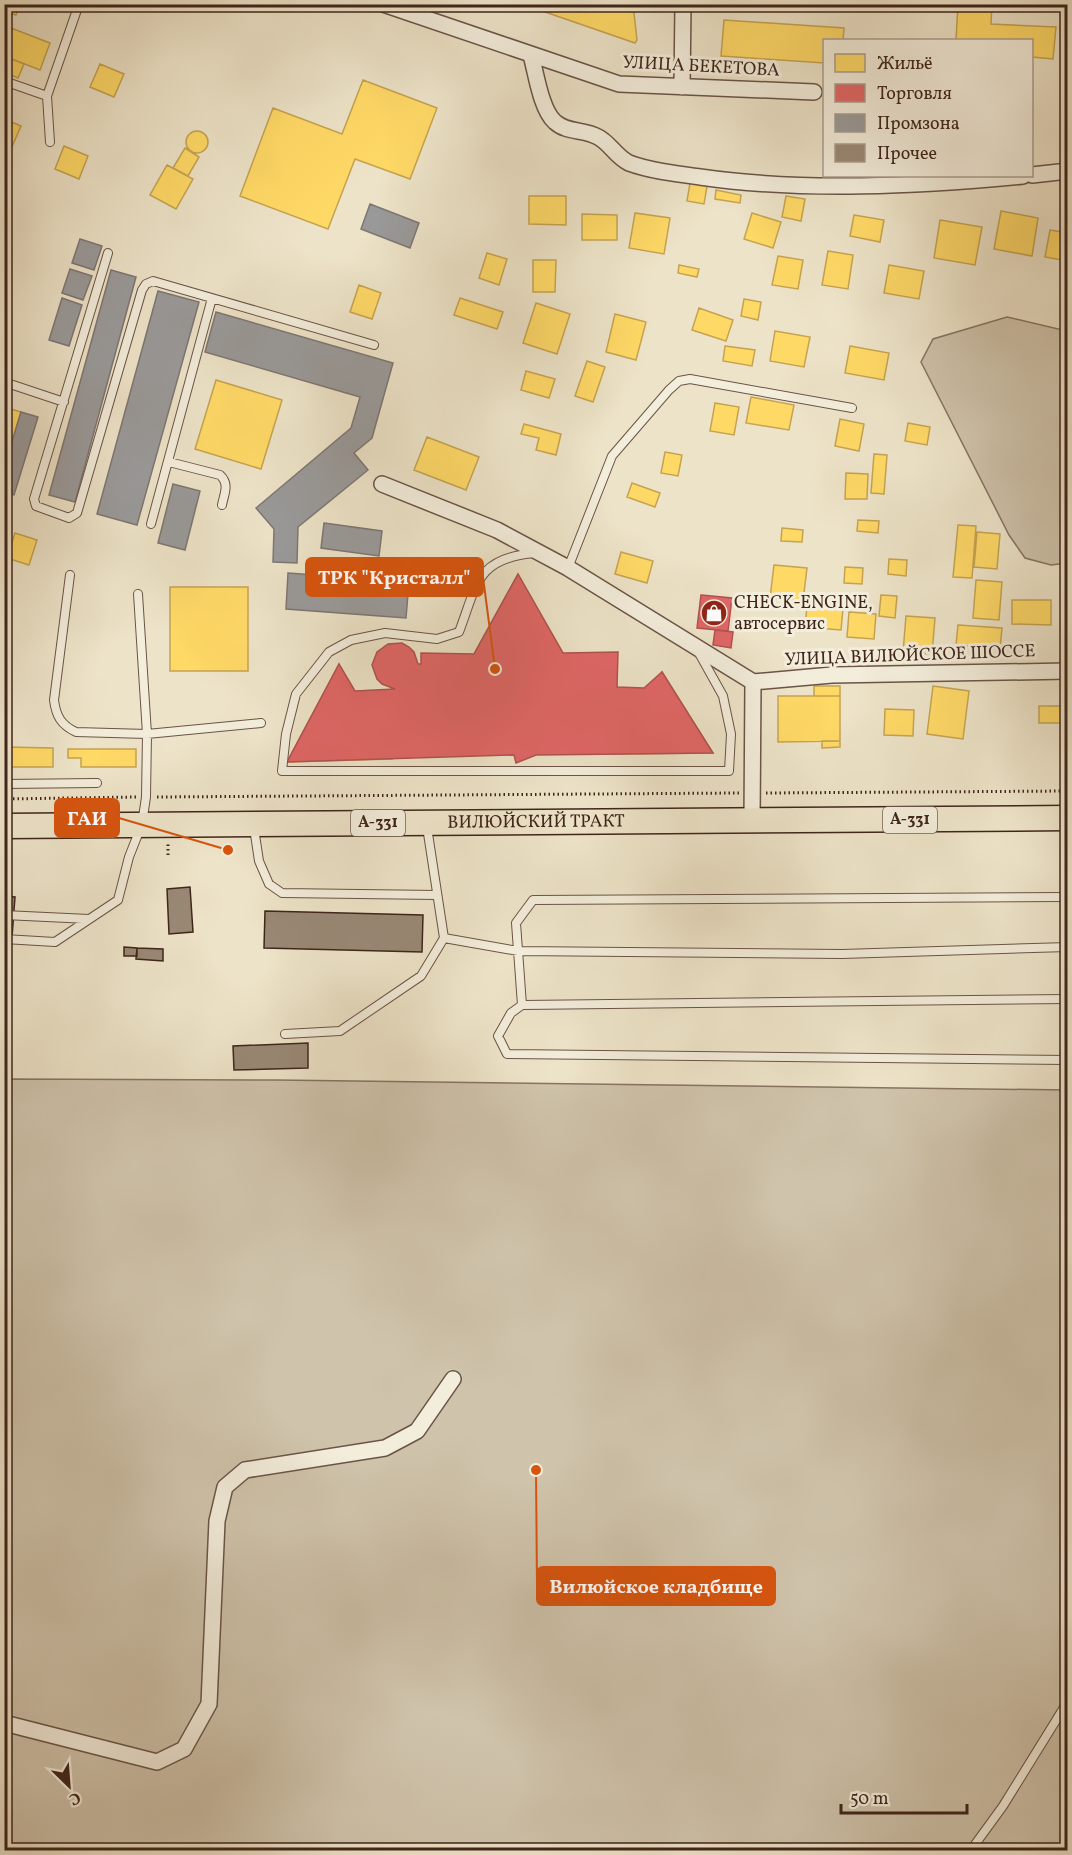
<svg xmlns="http://www.w3.org/2000/svg" width="1072" height="1855" font-family="Vollkorn,serif">
<style>
.green{fill:#cfc3ab;stroke:#877463;stroke-width:1.5}
.homes{fill:#ffd966;stroke:#c5a350;stroke-width:1.5}
.shops{fill:#e06666;stroke:#b05250;stroke-width:1.5}
.industry{fill:#999;stroke:#7e7673;stroke-width:1.5}
.building{fill:#998875;stroke:#3f251b;stroke-width:1.5}
.lines{fill:none;stroke-linecap:round;stroke-linejoin:round}
.lane-casing{stroke:#6a5446;stroke-width:10}
.street-casing{stroke:#6a5446;stroke-width:18}
.primary-casing{stroke:#3f251b;stroke-width:27}
.path{stroke:#3f251b;stroke-width:3;stroke-dasharray:1.5 3;stroke-linecap:butt}
.lane{stroke:#f3eddb;stroke-width:8}
.street{stroke:#f3eddb;stroke-width:15}
.primary{stroke:#ede3c8;stroke-width:24}
.labels{text-anchor:middle;dominant-baseline:central;stroke-width:6;stroke-linejoin:round;paint-order:stroke}
.shield{fill:#f3eddb;stroke:#756155;stroke-width:1.5}
.shield-label{font-size:16px;font-weight:bold;fill:#3f251b}
.street-label{font-size:18px;fill:#3f251b;stroke:#f3eddb}
.poi-label{font-size:18px;fill:#3f251b;stroke:#f3eddb;text-anchor:start}
.leader{fill:none;stroke:#d7540e;stroke-width:2}
.callout-dot{fill:#d7540e;stroke:#f3eddb;stroke-width:2}
.callout{fill:#d7540e;stroke:#d7540e;stroke-width:2}
.callout-label{font-size:20px;text-anchor:middle;font-weight:bold;fill:#fff}
</style>
<rect width="100%" height="100%" fill="#ede3c8"/>
<filter id="stains"><feTurbulence type="fractalNoise" baseFrequency=".00333" numOctaves="4"/><feColorMatrix values="0 0 0 0 .2 0 0 0 0 .09 0 0 0 0 .02 0 0 0 .5 -.17"/></filter>
<radialGradient id="worn" r=".72"><stop offset=".6" stop-color="#630" stop-opacity="0"/><stop offset="1" stop-color="#630" stop-opacity=".3"/></radialGradient>
<!-- green -->
<path class="green" d="M1007 317 1067 331V563L1051 565 1025 558 1009 535 921 362 933 339Z
M5 1079 276 1080 1067 1090V1850H5Z"/>
<!-- homes -->
<path class="homes" d="M4 4H20L16 15 4 11Z
M522 4H633L637 40 635 43Z
M958 4H992L991 24 1056 27 1053 59 1032 57V40H956Z
M724 20 844 28 843 40H824V63L721 56Z
M11 28 50 43 40 70 4 56V45Z
M4 56 24 64 18 78 4 72Z
M100 64 124 74 114 97 90 87Z
M363 80 437 108 410 179 355 159 328 229 240 196 273 108 342 134Z
M4 119 21 126 11 149 4 146Z
M186 142a11 11 0 1 1 22 0a11 11 0 1 1-22 0Z
M64 146 88 156 79 179 55 169Z
M185 148 199 157 188 176 173 168Z
M167 165 193 179 176 209 150 195Z
M690 183 707 186 704 204 687 201Z
M716 190 741 195 740 203 715 199Z
M529 196H566V225L529 224Z
M786 196 805 199 801 221 782 217Z
M1001 211 1038 218 1032 256 994 249Z
M635 213 670 218 664 254 629 248Z
M752 213 781 222 773 248 744 239Z
M582 214 617 215V240H582Z
M854 215 884 220 880 242 850 236Z
M940 220 982 227 975 265 934 258Z
M1050 230 1068 233V261L1045 257Z
M828 251 853 255 848 289 822 285Z
M487 253 507 259 499 285 479 278Z
M778 256 803 260 798 289 772 285Z
M533 260H556L555 292H533Z
M679 265 699 269 697 277 678 273Z
M889 265 924 271 919 299 884 293Z
M359 285 381 293 372 319 350 312Z
M460 298 503 312 497 329 454 315Z
M744 299 761 302 758 320 741 316Z
M536 303 570 314 557 354 523 343Z
M699 308 733 320 726 341 692 330Z
M615 314 646 322 636 360 606 352Z
M775 331 810 337 804 367 770 361Z
M725 346 755 350 752 366 723 361Z
M850 346 889 353 884 380 845 373Z
M587 361 605 367 593 402 575 396Z
M526 371 555 379 549 398 521 390Z
M216 380 282 400 261 469 195 449Z
M751 397 794 405 789 430 746 423Z
M715 403 739 407 734 435 710 431Z
M4 407 21 412 4 468Z
M840 419 864 424 859 451 835 446Z
M908 423 930 427 927 445 905 441Z
M524 424 561 434 556 455 536 450 539 438 521 434Z
M427 437 479 457 466 490 414 470Z
M665 452 682 455 678 476 661 473Z
M874 454 887 455 884 494 871 493Z
M846 473 868 474 867 499H845Z
M632 483 660 493 655 507 627 497Z
M858 520 879 521 878 533 857 531Z
M958 525 976 526 972 578 953 577Z
M782 528 803 530 802 542 781 541Z
M977 532 1000 534 997 569 974 567Z
M15 533 37 540 29 565 7 558Z
M621 552 653 561 647 583 615 574Z
M889 559 907 560 906 576 888 574Z
M774 565 807 568 803 601 770 598Z
M845 567 863 568 862 584 844 583Z
M518 574 563 653 474 654Z
M976 580 1002 582 999 620 973 618Z
M170 587H248V671H170Z
M808 595 844 598 841 630 805 627Z
M881 595 897 596 895 618 879 616Z
M1063 596H1068V618H1063Z
M1012 600H1051V625L1012 624Z
M849 612 876 614 874 639 847 637Z
M906 616 935 618 932 654 903 652Z
M958 625 1002 628 1000 649 956 645Z
M339 664 392 759 287 762Z
M662 672 713 753 615 754Z
M814 686H840V696H814Z
M933 686 969 691 963 739 927 734Z
M778 696H840V741L778 742Z
M1039 706H1068V723H1039Z
M885 709 914 710 913 736 884 735Z
M822 741H840V747L822 748Z
M4 747 53 748V767H4Z
M68 749H136V767H81V758H68Z"/>
<!-- shops -->
<path class="shops" d="M518 574 563 653 618 652 617 687 644 688 662 672 713 753 536 755 516 763 514 755 287 762 339 664 355 691 395 689 382 684 377 679 372 665 377 652 388 644 402 643 409 647 414 652 418 664H421V653L474 654Z
M701 595 732 598 728 631 697 628Z
M715 630 733 632 731 648 713 645Z
M4 950 11 951 8 979H4Z"/>
<!-- industry -->
<path class="industry" d="M370 204 419 223 410 248 361 229Z
M80 239 102 246 94 270 72 263Z
M70 269 92 276 83 300 62 293Z
M111 270 136 277 75 502 49 495Z
M158 291 199 302 137 525 97 514Z
M62 298 82 305 69 346 49 340Z
M216 312 393 363 372 438 354 453 368 470 298 527 297 563 273 562 274 529 256 508 351 428 360 397 205 352Z
M21 412 38 417 14 495 4 493V468Z
M173 484 200 491 185 550 158 543Z
M324 523 382 531 379 556 321 548Z
M288 573 409 582 406 618 286 609Z"/>
<!-- building -->
<path class="building" d="M190 887 193 932 169 934 167 889Z
M4 896 15 897 11 951 4 950Z
M265 911 423 915 422 952 264 948Z
M124 947 137 948V956H124Z
M137 948 163 949V961L136 959Z
M308 1043V1068L234 1070 233 1046Z"/>
<g class="lines">
<defs>
<path id="lane" d="M4 81 47 96
M50 142 47 96 79 4
M108 253 34 499 36 506 69 518 77 513 142 290 146 284 153 281 374 345
M4 382 64 402
M169 462 220 475C230 484 224 494 222 505
M151 524 212 298
M535 553C476 558 477 585 459 632L437 639 385 633 351 640 329 652 296 694 286 734 282 771H729L731 734 723 696 699 653
M568 568 612 456 669 390 679 381 690 379 852 408
M70 575 54 700C56 716 61 725 76 732L147 734 261 723
M4 784 97 783
M427 827 444 938 518 951 842 954 1068 947
M254 828 259 861 269 884 282 893 437 895
M1068 897 533 900 516 923 522 1005 511 1013 498 1036 507 1054 1068 1060
M4 915 89 919
M4 939 55 942 118 900 129 857 142 824 146 797 147 734 138 594
M522 1005 1068 999
M285 1034 340 1031 421 976 444 938
M971 1850 1003 1806 1068 1701"/>
<path id="street" d="M383 4 619 84 814 92
M531 55C536 73 541 110 555 122 567 133 584 129 598 137 610 143 616 157 629 163 651 171 677 174 700 177 804 192 919 186 1023 176
M682 87 683 4
M1032 175 1068 171
M382 484 497 530 568 568 753 682 752 822
M753 682 832 675 1068 671
M4 1723 157 1762 184 1749 209 1704 217 1521 225 1487 245 1470 385 1448 417 1431 453 1379"/>
<g id="primary">
<path id="s1" d="M4 826 1068 818"/>
</g>
</defs>
<!-- lane casing -->
<use href="#lane" class="lane-casing"/>
<!-- street casing -->
<use href="#street" class="street-casing"/>
<!-- primary casing -->
<use href="#primary" class="primary-casing"/>
<!-- path -->
<path class="path" d="M766 793 1068 791
M157 797 739 793
M4 799 136 797
M168 855V844"/>
<!-- lane -->
<use href="#lane" class="lane"/>
<!-- street -->
<use href="#street" class="street"/>
<!-- primary -->
<use href="#primary" class="primary"/>
</g>
<!-- icons -->
<defs>
<symbol id="shop-disc" viewBox="-11 -11 22 22"><circle r="9.5" fill="#8f2418" stroke="#f3eddb"/><path d="M-5-2.5h2.3a2.7 3.5 0 0 1 5.4 0H5L5.5 6h-11ZM-1.5-2.5h3a1.5 2.3 0 0 0-3 0Z" fill="#fff"/></symbol>
</defs>
<g fill-rule="evenodd">
<use href="#shop-disc" x="699" y="598" width="30" height="30"/>
</g>
<g class="labels">
<!-- shield labels -->
<g class="shield">
<rect x="883" y="807" width="54" height="26" rx="4.5"/>
<rect x="351" y="810" width="54" height="26" rx="4.5"/>
</g>
<g class="shield-label">
<text x="910" y="820">А-331</text>
<text x="378" y="823">А-331</text>
</g>
<!-- street labels -->
<g class="street-label">
<text transform="translate(701 67) rotate(3)">УЛИЦА БЕКЕТОВА</text>
<text transform="translate(910 656) rotate(-2)">УЛИЦА ВИЛЮЙСКОЕ ШОССЕ</text>
<text stroke="none"><textPath href="#s1" startOffset="532">ВИЛЮЙСКИЙ ТРАКТ</textPath></text>
</g>
<!-- poi labels -->
<g class="poi-label">
<text x="734" y="603">CHECK-ENGINE,<tspan x="734" dy="21">автосервис</tspan></text>
</g>
</g>
<!-- callouts -->
<path class="leader" d="M495 669L483 577M228 850L119 818M536 1470L537 1586"/>
<g class="callout-dot">
<circle cx="495" cy="669" r="6"/>
<circle cx="228" cy="850" r="6"/>
<circle cx="536" cy="1470" r="6"/>
</g>
<g class="callout">
<rect x="306" y="558" width="177" height="38" rx="6"/>
<rect x="55" y="799" width="64" height="38" rx="6"/>
<rect x="537" y="1567" width="238" height="38" rx="6"/>
</g>
<g class="callout-label">
<text x="394" y="584">ТРК "Кристалл"</text>
<text x="87" y="825">ГАИ</text>
<text x="656" y="1593">Вилюйское кладбище</text>
</g>
<!-- margin -->
<rect width="1072" height="1855" fill="none" stroke="#ede3c8" stroke-width="24"/>
<rect x="6" y="6" width="1060" height="1843" fill="none" stroke="#3f251b" stroke-width="3"/>
<rect x="12" y="12" width="1048" height="1831" fill="none" stroke="#3f251b" stroke-width="1.5"/>
<!-- legend -->
<rect x="823" y="39" width="210" height="138" fill="#f3eddb" stroke="#ab9d8e" stroke-width="1.5"/>
<rect x="835" y="54" width="30" height="18" fill="#ffd966" stroke="#ab9d8e" stroke-width="1.5"/>
<text x="877" y="69" font-size="18" fill="#3f251b">Жильё</text>
<rect x="835" y="84" width="30" height="18" fill="#e06666" stroke="#ab9d8e" stroke-width="1.5"/>
<text x="877" y="99" font-size="18" fill="#3f251b">Торговля</text>
<rect x="835" y="114" width="30" height="18" fill="#999999" stroke="#ab9d8e" stroke-width="1.5"/>
<text x="877" y="129" font-size="18" fill="#3f251b">Промзона</text>
<rect x="835" y="144" width="30" height="18" fill="#998875" stroke="#ab9d8e" stroke-width="1.5"/>
<text x="877" y="159" font-size="18" fill="#3f251b">Прочее</text>
<!-- north arrow -->
<g transform="translate(69 1786) rotate(155)" stroke="#f3eddb" stroke-width="4.5" paint-order="stroke">
<path d="M0-4.5L10 22L0 15L-10 22Z" fill="#3f251b"/>
<text y="-9" font-size="16" font-weight="bold" text-anchor="middle" fill="#3f251b">С</text>
</g>
<!-- scale -->
<path d="M841 1804v9h126v-9" fill="none" stroke="#3f251b" stroke-width="3"/>
<text x="850" y="1804" font-size="18" fill="#3f251b" stroke="#f3eddb" stroke-width="4.5" paint-order="stroke">50 m</text>
<rect width="100%" height="100%" filter="url(#stains)"/>
<rect width="100%" height="100%" fill="url(#worn)"/>
</svg>
